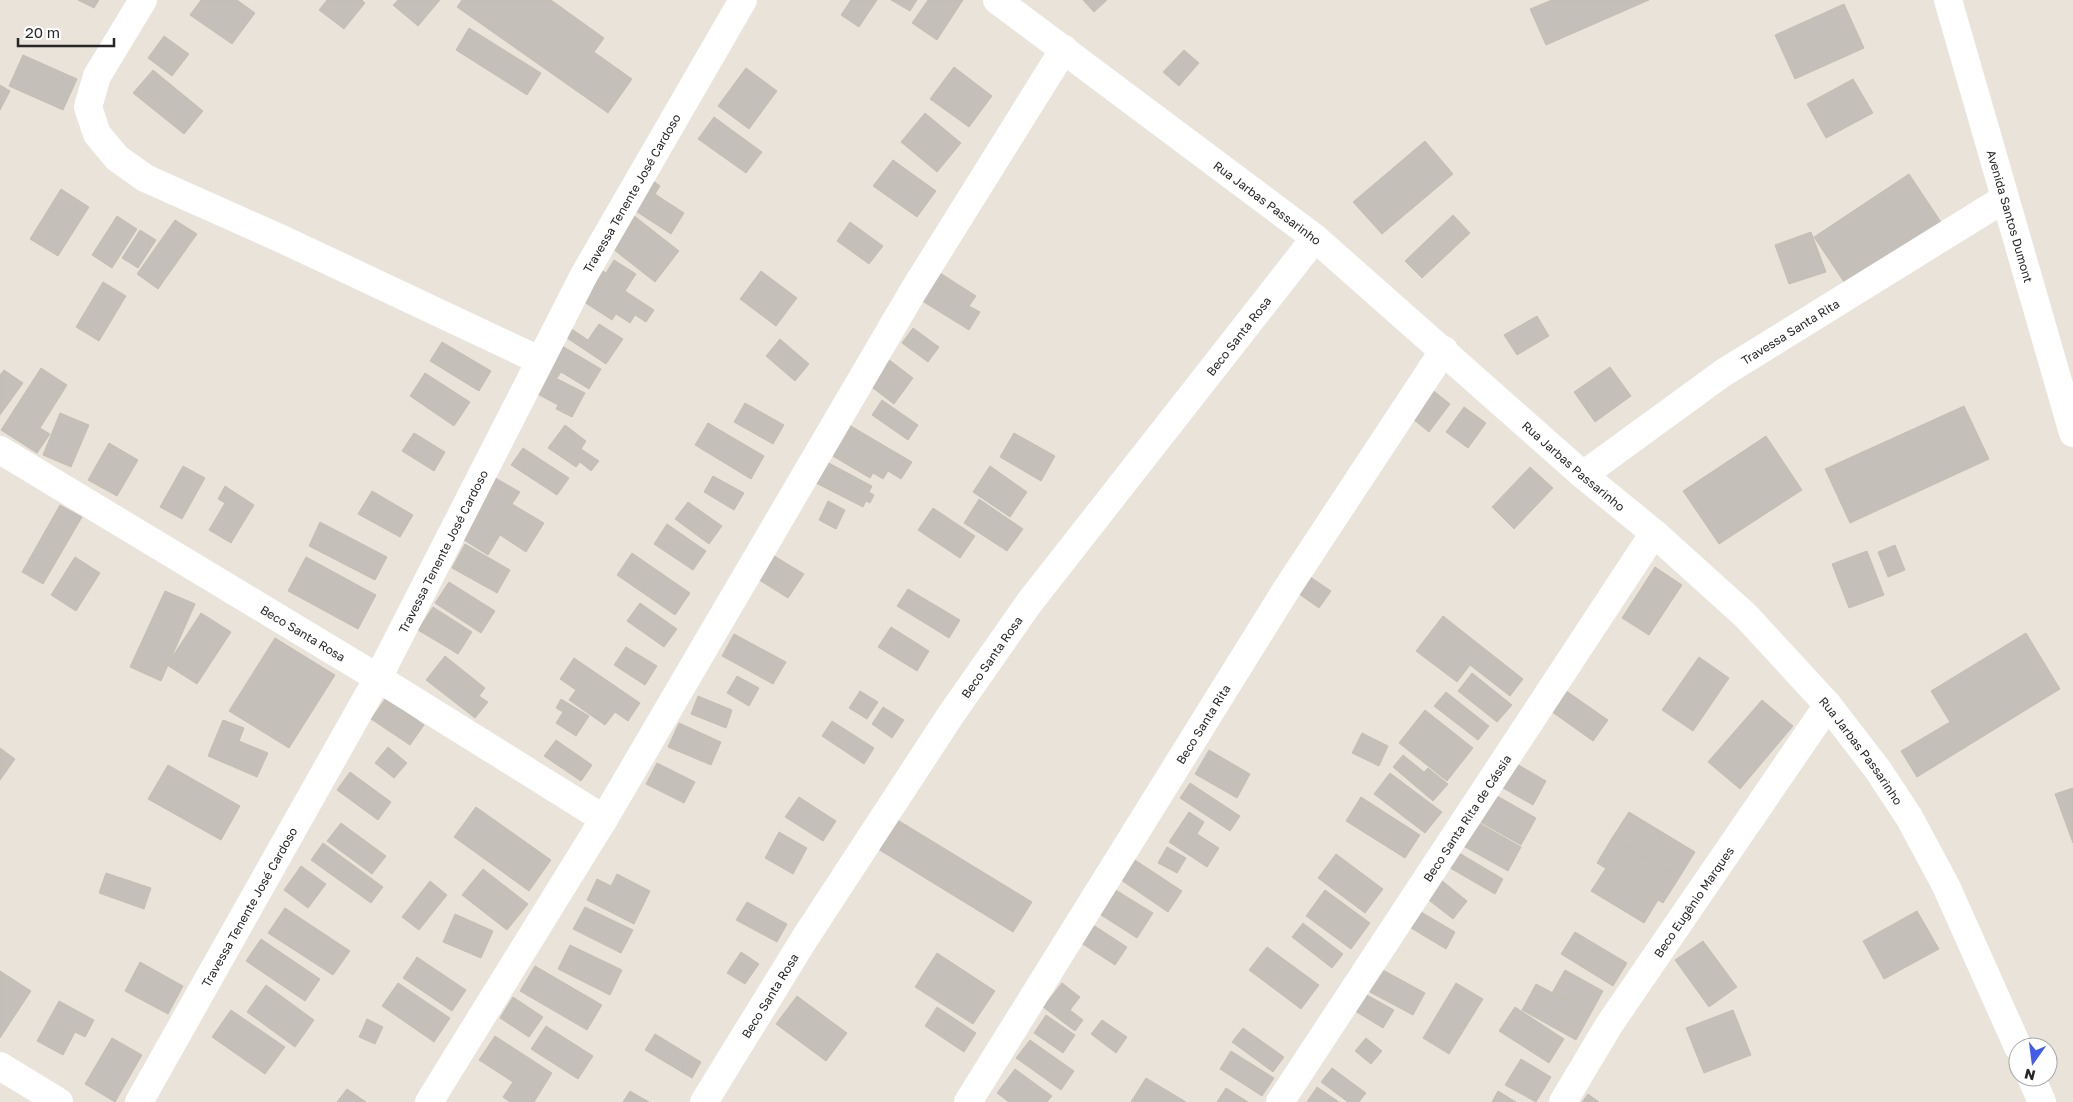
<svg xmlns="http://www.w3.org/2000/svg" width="2073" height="1102" font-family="'Golos Text',sans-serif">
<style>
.building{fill:#c4bfb9;stroke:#c4beb3}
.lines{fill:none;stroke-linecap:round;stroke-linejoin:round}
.minor{stroke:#fff;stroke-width:28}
.labels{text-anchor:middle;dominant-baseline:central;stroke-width:4.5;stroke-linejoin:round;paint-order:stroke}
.street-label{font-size:12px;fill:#272727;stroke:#fff}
</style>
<rect width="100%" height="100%" fill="#e9e3d9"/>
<!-- building -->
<path class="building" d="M78 0H99L94 8Z
M201 0H237L255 13 232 44 190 15Z
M327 0H362L365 3 344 29 319 10Z
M398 0H440L418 26 393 5Z
M462 0H551L604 38 594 52 632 79 608 113 457 7Z
M851 0H877L859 27 841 15Z
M891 0H917L910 11Z
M928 0H963L937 40 912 23Z
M1083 0H1107L1094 12Z
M1552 0H1649L1546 45 1530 9Z
M1844 4 1864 48 1795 79 1775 35Z
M469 28 541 73 527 95 456 50Z
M164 36 189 54 172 76 148 58Z
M1184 50 1199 63 1179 86 1163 72Z
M23 55 77 79 63 110 9 86Z
M954 67 992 96 969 127 930 99Z
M746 68 777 91 749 129 718 106Z
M153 70 203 111 184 134 133 93Z
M1853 79 1873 113 1826 138 1807 104Z
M0 85 10 91 0 110Z
M925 113 961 143 937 172 901 142Z
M714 117 762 152 746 173 698 139Z
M1425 141 1453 174 1382 234 1353 202Z
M893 160 936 191 917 217 873 186Z
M1909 174 1941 222 1846 285 1814 237Z
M648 177 660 186 655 194 684 213 671 234 628 206Z
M61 189 89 207 58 256 30 239Z
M633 215 679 251 655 282 613 249Z
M1453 215 1470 233 1422 278 1405 261Z
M117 216 137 229 112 268 92 255Z
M175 220 197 234 158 289 137 274Z
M850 222 883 246 869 264 837 241Z
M140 230 156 240 138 268 122 258Z
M1811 232 1826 272 1789 284 1775 245Z
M614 260 636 274 625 291 654 310 646 322 635 315 630 323 616 314 612 320 578 298 598 268 606 273Z
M761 271 797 298 776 326 740 299Z
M937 271 976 296 969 306 980 312 969 330 919 299Z
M103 282 126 296 99 341 76 327Z
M1537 316 1549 336 1517 355 1504 335Z
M599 324 623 339 606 364 561 334 567 326 588 340Z
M913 328 939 347 928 362 902 343Z
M780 339 809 364 795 381 766 356Z
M442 342 491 371 479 391 430 361Z
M557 343 601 369 589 389 561 372 557 378 542 369Z
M888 359 913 378 894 404 869 385Z
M1610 367 1631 396 1595 422 1574 392Z
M41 368 67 385 40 428 50 434 37 453 1 430Z
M4 370 23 383 0 415V375Z
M540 370 585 393 572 417 556 409 558 405 530 390Z
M425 373 470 402 454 426 410 396Z
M1430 388 1450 404 1429 432 1408 415Z
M882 400 918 425 908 440 872 415Z
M745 403 784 425 773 444 734 422Z
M1964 406 1989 459 1850 523 1825 469Z
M1464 407 1486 423 1468 448 1446 432Z
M60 413 89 425 71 467 43 455Z
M844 422 912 462 901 479 888 471 883 479 873 473 870 478 826 452Z
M708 423 764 456 751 479 695 445Z
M565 425 586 441 581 449 599 461 591 471 580 462 576 467 548 448Z
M414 433 445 452 434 471 402 451Z
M1014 433 1055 456 1041 481 1000 457Z
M1766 436 1802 490 1719 544 1683 491Z
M109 443 138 460 117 496 88 480Z
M523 448 569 478 557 495 511 465Z
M825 461 872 486 869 492 874 495 870 503 866 501 863 507 814 482Z
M183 466 205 478 182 519 160 507Z
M990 466 1027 492 1010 517 973 492Z
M1530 467 1553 488 1514 529 1492 507Z
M492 476 520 492 512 504 544 523 526 552 500 535 488 555 456 535Z
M713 476 744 493 734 510 704 492Z
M225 486 254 505 231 543 209 530 225 503 218 499Z
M372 491 413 515 400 537 358 514Z
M979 499 1023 529 1007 551 964 523Z
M828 501 845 510 836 529 819 520Z
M688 502 722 526 709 544 675 519Z
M60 505 82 517 43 584 22 572Z
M933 508 975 536 960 558 918 530Z
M320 522 387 557 375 580 309 546Z
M667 524 706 551 693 570 654 544Z
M465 544 510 570 497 593 452 568Z
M1895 545 1905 570 1888 577 1878 552Z
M1867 551 1884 595 1849 608 1832 564Z
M632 553 690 593 675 615 617 575Z
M771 554 804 574 788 598 756 578Z
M75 557 100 573 76 611 51 595Z
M306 557 376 595 358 629 288 591Z
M1655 567 1682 585 1649 635 1622 618Z
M1303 572 1331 591 1319 608 1292 589Z
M449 582 495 611 481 633 435 603Z
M908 589 960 620 949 638 897 606Z
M165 591 195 604 161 681 130 667Z
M640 603 677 629 664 647 627 621Z
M433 607 472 632 458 654 418 630Z
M201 613 231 632 197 684 167 665Z
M1443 616 1523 679 1510 696 1470 665 1457 682 1416 651Z
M891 627 929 651 917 671 878 647Z
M2026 633 2060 689 1917 777 1901 751 1950 722 1931 691Z
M734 634 786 662 773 684 722 656Z
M275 638 335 675 289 748 229 711Z
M626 647 657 666 645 685 614 665Z
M445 656 485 688 479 696 488 702 475 718 426 680Z
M1699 657 1729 678 1693 731 1662 710Z
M574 658 640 703 628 721 615 712 605 725 569 700 576 690 560 679Z
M1472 673 1512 705 1497 722 1458 691Z
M737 676 759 688 749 706 727 693Z
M1562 688 1608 720 1593 741 1548 709Z
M860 691 878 702 867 719 849 708Z
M1446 692 1489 726 1478 740 1434 706Z
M698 696 732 710 726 728 691 714Z
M386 698 424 725 410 745 371 719Z
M561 699 589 716 576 736 556 723 563 712 556 708Z
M1762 700 1793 726 1740 789 1708 762Z
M883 707 904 720 892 738 872 724Z
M1425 710 1473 748 1447 781 1399 743Z
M223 720 244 728 239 741 268 753 257 777 208 756Z
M832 721 874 748 864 764 822 736Z
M679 723 721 742 711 765 668 747Z
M1362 733 1388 746 1379 766 1352 753Z
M556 740 592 765 581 781 544 756Z
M388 747 407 763 394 778 375 763Z
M0 748 15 759 0 780Z
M1209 750 1250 774 1237 798 1195 774Z
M1403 755 1424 772 1428 768 1448 784 1433 801 1393 767Z
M1510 760 1546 781 1533 805 1496 784Z
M657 763 695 782 684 803 646 784Z
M168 765 240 806 221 840 148 799Z
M350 772 391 802 378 820 337 790Z
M1390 773 1442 812 1425 833 1374 794Z
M1190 783 1240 816 1230 831 1180 798Z
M2073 788V843L2055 794Z
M1490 792 1536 818 1521 845 1475 819Z
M799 797 836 821 823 841 785 817Z
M1361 797 1420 835 1405 858 1346 821Z
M476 807 551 860 529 891 454 837Z
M1189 812 1204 822 1197 834 1219 848 1207 867 1169 842Z
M1629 812 1695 852 1679 878 1612 838Z
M896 819 1032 902 1013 932 878 849Z
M1472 819 1521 847 1508 871 1458 843Z
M341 823 386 856 372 874 327 841Z
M779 832 807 848 793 874 765 858Z
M1612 838 1679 878 1663 903 1597 863Z
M323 843 383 887 371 903 311 860Z
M1167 847 1186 858 1177 873 1158 863Z
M1454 850 1503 879 1495 894 1445 865Z
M1336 854 1383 889 1365 913 1318 878Z
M1135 860 1182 891 1168 912 1121 880Z
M301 866 326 884 308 908 284 890Z
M1606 868 1658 900 1644 923 1591 891Z
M483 869 528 904 507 930 462 895Z
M106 873 151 888 144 909 99 893Z
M617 874 650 891 634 924 587 900 597 879 611 886Z
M1440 879 1467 901 1453 919 1425 897Z
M430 881 447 895 419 930 402 917Z
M1114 889 1153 913 1137 938 1098 913Z
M1325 890 1370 923 1351 949 1306 916Z
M747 902 787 924 777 942 736 920Z
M585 907 633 930 621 953 573 929Z
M285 908 350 951 333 975 268 933Z
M1416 909 1455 932 1446 949 1406 925Z
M1917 911 1939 949 1884 979 1863 941Z
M455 914 493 931 481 958 443 942Z
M1090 923 1127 947 1115 965 1078 941Z
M1303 923 1343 954 1332 968 1292 937Z
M1575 932 1627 963 1613 986 1561 954Z
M261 939 320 979 305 1001 246 961Z
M1703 941 1737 987 1709 1007 1675 960Z
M570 945 622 970 610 995 558 969Z
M1267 947 1319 985 1301 1009 1249 970Z
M741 952 759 964 745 984 727 973Z
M937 953 995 991 973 1024 915 987Z
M417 957 466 990 452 1011 403 978Z
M140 962 183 986 168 1014 125 991Z
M535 966 602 1005 587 1030 520 991Z
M1381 969 1425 993 1413 1015 1368 991Z
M1565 970 1603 991 1591 1013 1552 993Z
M0 971 31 991 0 1038Z
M398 983 450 1018 434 1042 382 1006Z
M1062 983 1080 997 1070 1010 1083 1020 1075 1031 1043 1007Z
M1456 983 1483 999 1449 1054 1423 1038Z
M1536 984 1591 1013 1576 1040 1522 1010Z
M266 985 314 1020 295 1047 247 1012Z
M1365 994 1394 1010 1383 1028 1355 1011Z
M797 996 847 1033 826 1061 776 1024Z
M513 997 543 1017 529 1037 500 1018Z
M59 1001 94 1020 85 1037 75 1032 63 1055 37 1041Z
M937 1007 976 1033 964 1052 925 1026Z
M1515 1007 1564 1039 1549 1063 1499 1031Z
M231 1010 285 1047 265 1074 212 1037Z
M1733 1010 1751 1055 1704 1073 1686 1028Z
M1046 1015 1075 1035 1063 1053 1034 1033Z
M367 1019 383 1027 375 1044 359 1037Z
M1102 1020 1127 1037 1116 1053 1091 1034Z
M546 1026 593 1056 578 1079 531 1049Z
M1243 1028 1284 1057 1273 1072 1232 1042Z
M655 1034 701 1062 692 1078 645 1050Z
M495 1036 552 1073 534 1102H510L503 1097 513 1082 479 1060Z
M112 1038 142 1055 115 1102 85 1084Z
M1366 1038 1382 1051 1371 1064 1355 1051Z
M1030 1040 1074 1071 1061 1090 1016 1058Z
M1231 1051 1274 1078 1262 1096 1220 1069Z
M1521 1059 1551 1077 1536 1102 1505 1085Z
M1332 1068 1366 1093 1359 1102H1348L1321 1082Z
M1015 1069 1052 1096 1047 1102H1009L997 1093Z
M1146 1078 1186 1102H1131Z
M1317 1087 1339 1102H1307Z
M1226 1088 1248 1102H1217Z
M347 1089 366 1102H337Z
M630 1091 649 1102H623Z
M1498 1091 1516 1102H1492Z
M1588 1094 1599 1102H1582Z"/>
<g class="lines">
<!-- minor -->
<g class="minor">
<path d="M143 0 97 76 88 107 97 134 117 158 145 178 284 240 539 360"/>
<path id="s1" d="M997 0 1315 238 1583 475 1654 533 1746 616 1828 705 1878 770 1909 817 1946 886 2018 1047"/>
<path id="s2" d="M1948 0 2073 433"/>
<path id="s3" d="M0 450 378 678 604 819"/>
<path id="s4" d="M1583 475 1723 373 2004 199"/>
<path d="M0 1066 59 1102"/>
<path d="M2031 1077 2042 1102"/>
<path id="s5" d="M139 1102 378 678 584 275 743 0"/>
<path d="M429 1102 604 819 912 293 1064 49"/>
<path id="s6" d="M704 1102 805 938 950 716 1029 603 1315 238"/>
<path id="s7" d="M968 1102 1286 590 1444 350"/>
<path id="s8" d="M1280 1102 1654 533"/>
<path id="s9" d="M1563 1102 1609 1025 1828 705"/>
</g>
</g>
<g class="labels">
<!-- street labels -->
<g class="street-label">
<text stroke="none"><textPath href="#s5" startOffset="1034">Travessa Tenente José Cardoso</textPath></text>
<text stroke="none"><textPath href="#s1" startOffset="338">Rua Jarbas Passarinho</textPath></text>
<text stroke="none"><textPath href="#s2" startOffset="225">Avenida Santos Dumont</textPath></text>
<text stroke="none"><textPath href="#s4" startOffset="252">Travessa Santa Rita</textPath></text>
<text stroke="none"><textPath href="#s6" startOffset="935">Beco Santa Rosa</textPath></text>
<text stroke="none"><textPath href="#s1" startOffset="742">Rua Jarbas Passarinho</textPath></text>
<text stroke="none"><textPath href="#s5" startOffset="629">Travessa Tenente José Cardoso</textPath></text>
<text stroke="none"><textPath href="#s3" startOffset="354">Beco Santa Rosa</textPath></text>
<text stroke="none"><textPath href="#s6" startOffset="530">Beco Santa Rosa</textPath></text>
<text stroke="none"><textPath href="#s7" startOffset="445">Beco Santa Rita</textPath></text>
<text stroke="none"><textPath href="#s1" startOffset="1148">Rua Jarbas Passarinho</textPath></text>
<text stroke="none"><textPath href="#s8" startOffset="340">Beco Santa Rita de Cássia</textPath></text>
<text stroke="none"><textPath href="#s9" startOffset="239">Beco Eugênio Marques</textPath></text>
<text stroke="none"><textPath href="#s5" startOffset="224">Travessa Tenente José Cardoso</textPath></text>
<text stroke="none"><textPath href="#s6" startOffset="125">Beco Santa Rosa</textPath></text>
</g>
</g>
<!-- north arrow -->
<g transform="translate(2033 1062) rotate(194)"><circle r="24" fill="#ffffff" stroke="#a9a9a9"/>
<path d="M0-4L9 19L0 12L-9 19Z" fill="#425ded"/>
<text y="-8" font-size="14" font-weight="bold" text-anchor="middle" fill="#272727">N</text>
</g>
<!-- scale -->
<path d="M18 38v8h96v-8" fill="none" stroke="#272727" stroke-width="2.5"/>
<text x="25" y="38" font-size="15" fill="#272727" stroke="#ffffff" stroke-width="4" paint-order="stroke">20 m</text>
</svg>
